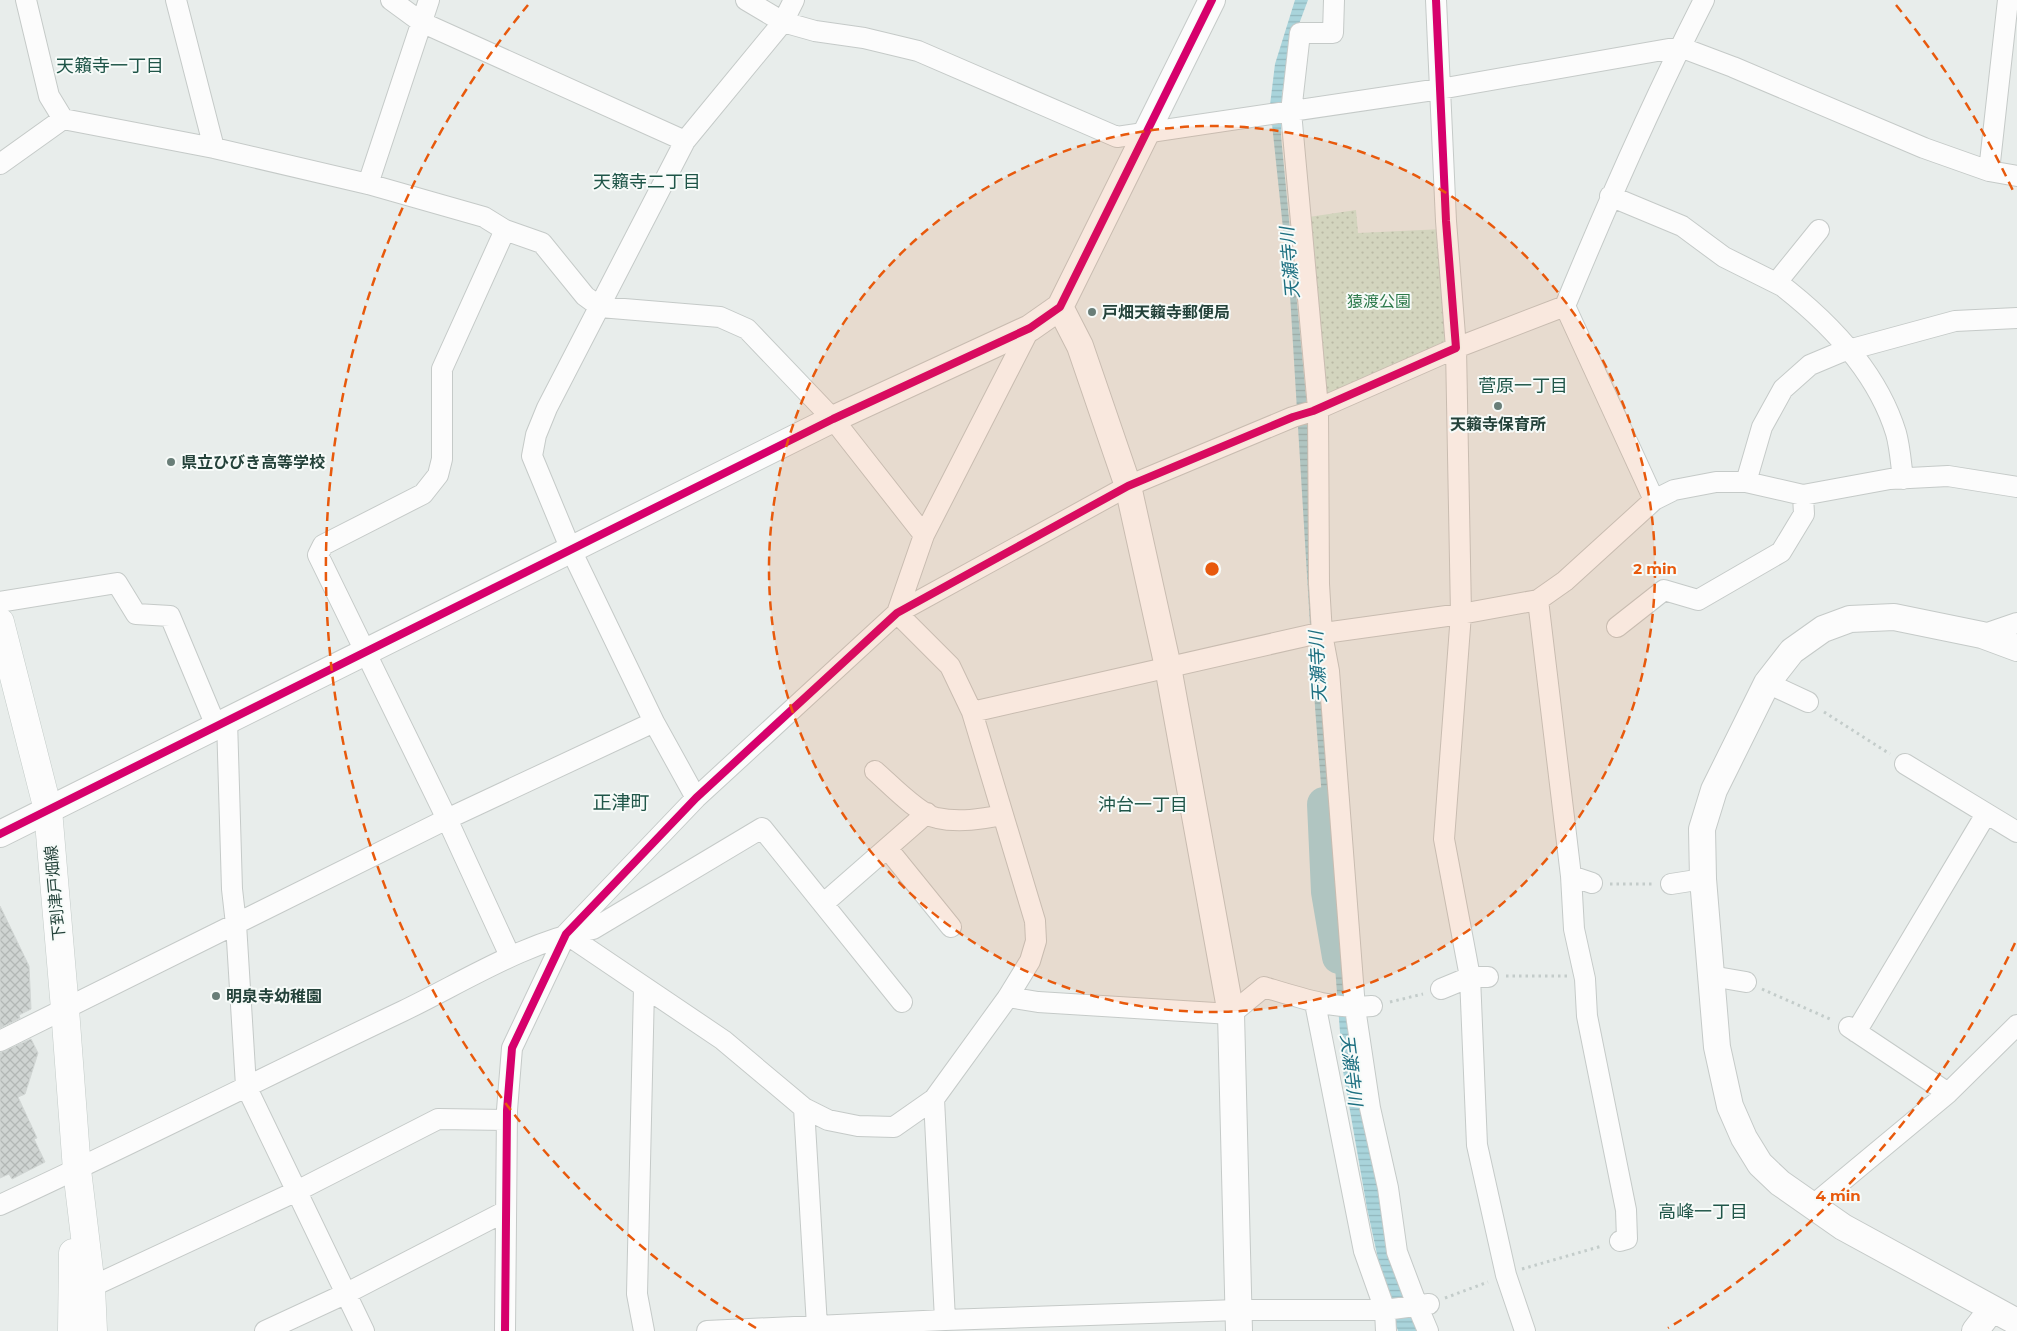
<svg xmlns="http://www.w3.org/2000/svg" width="2017" height="1331" font-family="Montserrat,'Noto Sans JP',sans-serif">
<style>
.park{fill:url(#park-dots)}
.water{fill:url(#water-rules)}
.lines{fill:none;stroke-linecap:round;stroke-linejoin:round}
.river{stroke:#a9d4db;stroke-width:34}
.building{fill:url(#building-cross-hatch);stroke:#d1d6d4}
.minor-casing{stroke:#c5cac8;stroke-width:22}
.tertiary-casing{stroke:#c5cac8;stroke-width:28}
.secondary-casing{stroke:#c3cbc8;stroke-width:29}
.path{stroke:#c3ccca;stroke-width:3;stroke-dasharray:2.5 4;stroke-linecap:butt}
.minor{stroke:#fcfcfc;stroke-width:20}
.tertiary{stroke:#fcfcfc;stroke-width:26}
.secondary{stroke:#fcfcfc;stroke-width:28}
.cycleway-casing{stroke:#f7fbf9;stroke-width:11}
.cycleway{stroke:#d6006c;stroke-width:8}
.ring{fill:none;stroke:#e8590c;stroke-width:2.5;stroke-dasharray:9 6}
.poi-dot{fill:#697e78;stroke:#f7fbf9;stroke-width:2}
.labels{text-anchor:middle;dominant-baseline:central;stroke-width:4;stroke-linejoin:round;paint-order:stroke}
.park-label{font-size:16px;fill:#2d7a4b;stroke:#f7fbf9}
.poi-label{font-size:16px;font-weight:bold;fill:#24423a;stroke:#f7fbf9;text-anchor:start}
.street-label{font-size:16px;fill:#24423a;stroke:#f7fbf9}
.neighbourhood-label{font-size:18px;fill:#1f5548;stroke:#f7fbf9}
.water-label{font-size:18px;font-style:italic;fill:#1c6f80;stroke:#f7fbf9}
.quarter-label{font-size:19px;fill:#1f5548;stroke:#f7fbf9}
.centre{fill:#e8590c;stroke:#f7fbf9;stroke-width:2.5}
.ring-label{font-size:15px;text-anchor:middle;font-weight:bold;fill:#e8590c;stroke:#f7fbf9;stroke-width:4;stroke-linejoin:round;paint-order:stroke}
</style>
<defs>
<pattern id="park-dots" width="8" height="8" patternUnits="userSpaceOnUse" patternTransform="scale(1.25)"><rect width="8" height="8" fill="#d1e6d8"/><path d="M2 2h.1M6 6h.1" fill="none" stroke="#b3c6ba" stroke-width="1.8" stroke-linecap="round"/></pattern>
<pattern id="water-rules" width="6" height="5" patternUnits="userSpaceOnUse" patternTransform="scale(1.25)"><rect width="6" height="5" fill="#a9d4db"/><path d="M0 2.5h6" fill="none" stroke="#91b7bd"/></pattern>
<pattern id="building-cross-hatch" width="8" height="8" patternUnits="userSpaceOnUse" patternTransform="scale(1.25)"><rect width="8" height="8" fill="#cfd4d2"/><path d="M0 0l8 8M0 8l8-8" fill="none" stroke="#b2b7b5"/></pattern>
</defs>
<rect width="100%" height="100%" fill="#e8edeb"/>
<!-- park -->
<path class="park" d="M1356 210 1358 233 1443 229 1452 345 1322 402 1302 218Z"/>
<!-- water -->
<path class="water" d="M1295 0H1308L1293 40 1282 93 1281 136 1309 427 1354 1045 1420 1331H1398L1385 1291 1367 1208 1343 1071 1315 707 1290 295 1270 105 1275 64Z"/>
<g class="lines">
<!-- river -->
<path class="river" d="M1324 804 1328 892 1339 957"/>
</g>
<!-- building -->
<path class="building" d="M0 906 29 966 31 1009 19 1015 20 1018 0 1028Z
M31 1039 38 1053 25 1094 18 1097 37 1138 34 1139 45 1162 12 1179 9 1174 0 1178V1053Z"/>
<g class="lines">
<defs>
<path id="minor" d="M26 0 49 96 63 119
M176 0 214 148
M391 0 421 22 685 141
M746 0 783 22 815 31 864 38 918 51 1117 137 1440 89 1680 47 1733 67 1924 148 1989 171 2017 176
M1334 0 1333 33H1300L1291 112 1318 408 1319 584 1322 634 1329 671 1355 1008 1370 1108 1388 1188 1397 1252 1417 1305 1428 1331
M0 164 63 119 214 148 368 184 484 217 505 230 542 243 585 296 600 307 720 317 747 329 833 419 924 535
M1989 171 2008 0
M368 184 429 0
M1610 196 1682 226 1724 257 1782 286
M505 230 442 369V459L438 475 423 494 323 545 318 555 447 819 510 956
M1819 230 1777 282C1827 320 1877 371 1896 433 1900 447 1901 464 1903 479
M1565 306 1654 500
M1746 482 1762 427 1783 389 1810 365 1841 352 1955 321 2017 318
M1538 600 1571 876 1574 929 1585 979 1587 1016 1626 1210 1627 1239 1620 1241
M0 602 117 583 136 614 170 616 216 726
M897 613 924 535 1030 328
M1617 627 1664 590 1698 600 1781 552 1804 514 1803 495
M1982 635 2017 623
M1767 683 1808 702
M972 712 1310 635 1461 614 1538 600 1565 581 1654 500 1674 490 1716 482H1746L1803 495 1890 479 1948 476 2017 487
M227 720 232 889 236 924 246 1086 364 1331
M1905 764 2017 832
M875 771C889 783 919 815 937 818 959 823 982 819 1003 815
M696 798 654 722 571 550 532 456 536 435 547 408 685 141 783 22 794 0
M887 848 951 927
M1571 876 1592 883
M1671 884 1703 879
M823 904 927 813
M566 934 723 1040 804 1108 828 1120 858 1126 894 1127 934 1099 1008 997 1030 961 1036 941 1035 921 972 712 950 666 897 613
M1711 976 1746 982
M644 988 637 1294 644 1331
M1441 989 1470 977H1488
M1008 997 1038 1002 1231 1014 1264 987C1300 998 1335 1010 1372 1006
M1315 1003 1364 1251 1385 1310 1386 1331
M1849 1027 1948 1093 2017 1025
M1856 1032 1986 814
M0 1041 447 819 654 722
M934 1099 945 1320
M804 1108 817 1326
M0 1205C135 1143 268 1075 403 1011 465 981 525 942 593 929L762 828 902 1002
M1812 1206 1948 1093
M91 1287 297 1191 438 1119 507 1120
M265 1331 347 1293 506 1211
M505 1331 507 1110 512 1048 566 934 696 798 897 613 1128 486 1293 417 1313 411 1456 348 1446 221 1436 0
M707 1331 945 1320 1238 1310H1385L1429 1304
M1525 1331 1506 1275 1477 1145 1470 977 1444 839 1461 614 1456 348 1565 306C1608 202 1653 100 1704 0"/>
<path id="tertiary" d="M1060 307 1080 346 1128 486 1168 667 1231 1014 1239 1331
M2017 648 1982 635 1894 617 1850 619 1823 629 1792 651 1767 683 1714 790 1702 829 1703 879 1717 1047 1730 1106 1744 1138 1760 1164 1780 1183 1843 1227 2017 1322
M0 834 833 419 1030 328 1060 307 1212 0
M1975 1331 1992 1309"/>
<path id="secondary" d="M0 622 48 810 65 1009 77 1170 91 1287 93 1331
M72 1331 73 1253"/>
</defs>
<!-- minor casing -->
<use href="#minor" class="minor-casing"/>
<!-- tertiary casing -->
<use href="#tertiary" class="tertiary-casing"/>
<!-- secondary casing -->
<use href="#secondary" class="secondary-casing"/>
<!-- path -->
<path class="path" d="M1824 712 1890 754
M1610 884H1653
M1506 976H1567
M1762 989 1832 1020
M1390 1002 1423 994
M1522 1269 1602 1246
M1445 1298 1488 1282"/>
<!-- minor -->
<use href="#minor" class="minor"/>
<!-- tertiary -->
<use href="#tertiary" class="tertiary"/>
<!-- secondary -->
<use href="#secondary" class="secondary"/>
<defs>
<path id="cycleway" d="M0 834 833 419 1030 328 1060 307 1212 0
M505 1331 507 1110 512 1048 566 934 696 798 897 613 1128 486 1293 417 1313 411 1456 348 1446 221 1436 0"/>
</defs>
<!-- cycleway casing -->
<use href="#cycleway" class="cycleway-casing"/>
<!-- cycleway -->
<use href="#cycleway" class="cycleway"/>
</g>
<!-- distance rings -->
<circle cx="1212" cy="569" r="443" fill="#e8590c" fill-opacity=".12"/>
<g class="ring">
<circle cx="1212" cy="569" r="443"/>
<path d="M2015 943A886 886 0 0 1 1668 1328M756 1328A886 886 0 0 1 528 5M1896 5A886 886 0 0 1 2015 195"/>
</g>
<!-- markers -->
<g class="poi-dot">
<circle cx="1092" cy="312" r="5"/>
<circle cx="1498" cy="406" r="5"/>
<circle cx="171" cy="462" r="5"/>
<circle cx="216" cy="996" r="5"/>
</g>
<g class="labels">
<!-- park labels -->
<g class="park-label">
<text x="1379" y="301">猿渡公園</text>
</g>
<!-- poi labels -->
<g class="poi-label">
<text x="1102" y="312">戸畑天籟寺郵便局</text>
<text x="1498" y="424" text-anchor="middle">天籟寺保育所</text>
<text x="181" y="462">県立ひびき高等学校</text>
<text x="226" y="996">明泉寺幼稚園</text>
</g>
<!-- street labels -->
<g class="street-label">
<text transform="translate(55 893) rotate(-95)">下到津戸畑線</text>
</g>
<!-- neighbourhood labels -->
<g class="neighbourhood-label">
<text x="110" y="66">天籟寺一丁目</text>
<text x="647" y="182">天籟寺二丁目</text>
<text x="1523" y="386">菅原一丁目</text>
<text x="1143" y="805">沖台一丁目</text>
<text x="1703" y="1212">高峰一丁目</text>
</g>
<!-- water labels -->
<g class="water-label">
<text transform="translate(1290 263) rotate(-95)">天瀬寺川</text>
<text transform="translate(1318 667) rotate(-93)">天瀬寺川</text>
<text transform="translate(1351 1070) rotate(83)">天瀬寺川</text>
</g>
<!-- quarter labels -->
<g class="quarter-label">
<text x="621" y="802">正津町</text>
</g>
</g>
<circle cx="1212" cy="569" r="8" class="centre"/>
<g class="ring-label">
<text x="1655" y="574">2 min</text>
<text x="1838" y="1201">4 min</text>
</g>
</svg>
